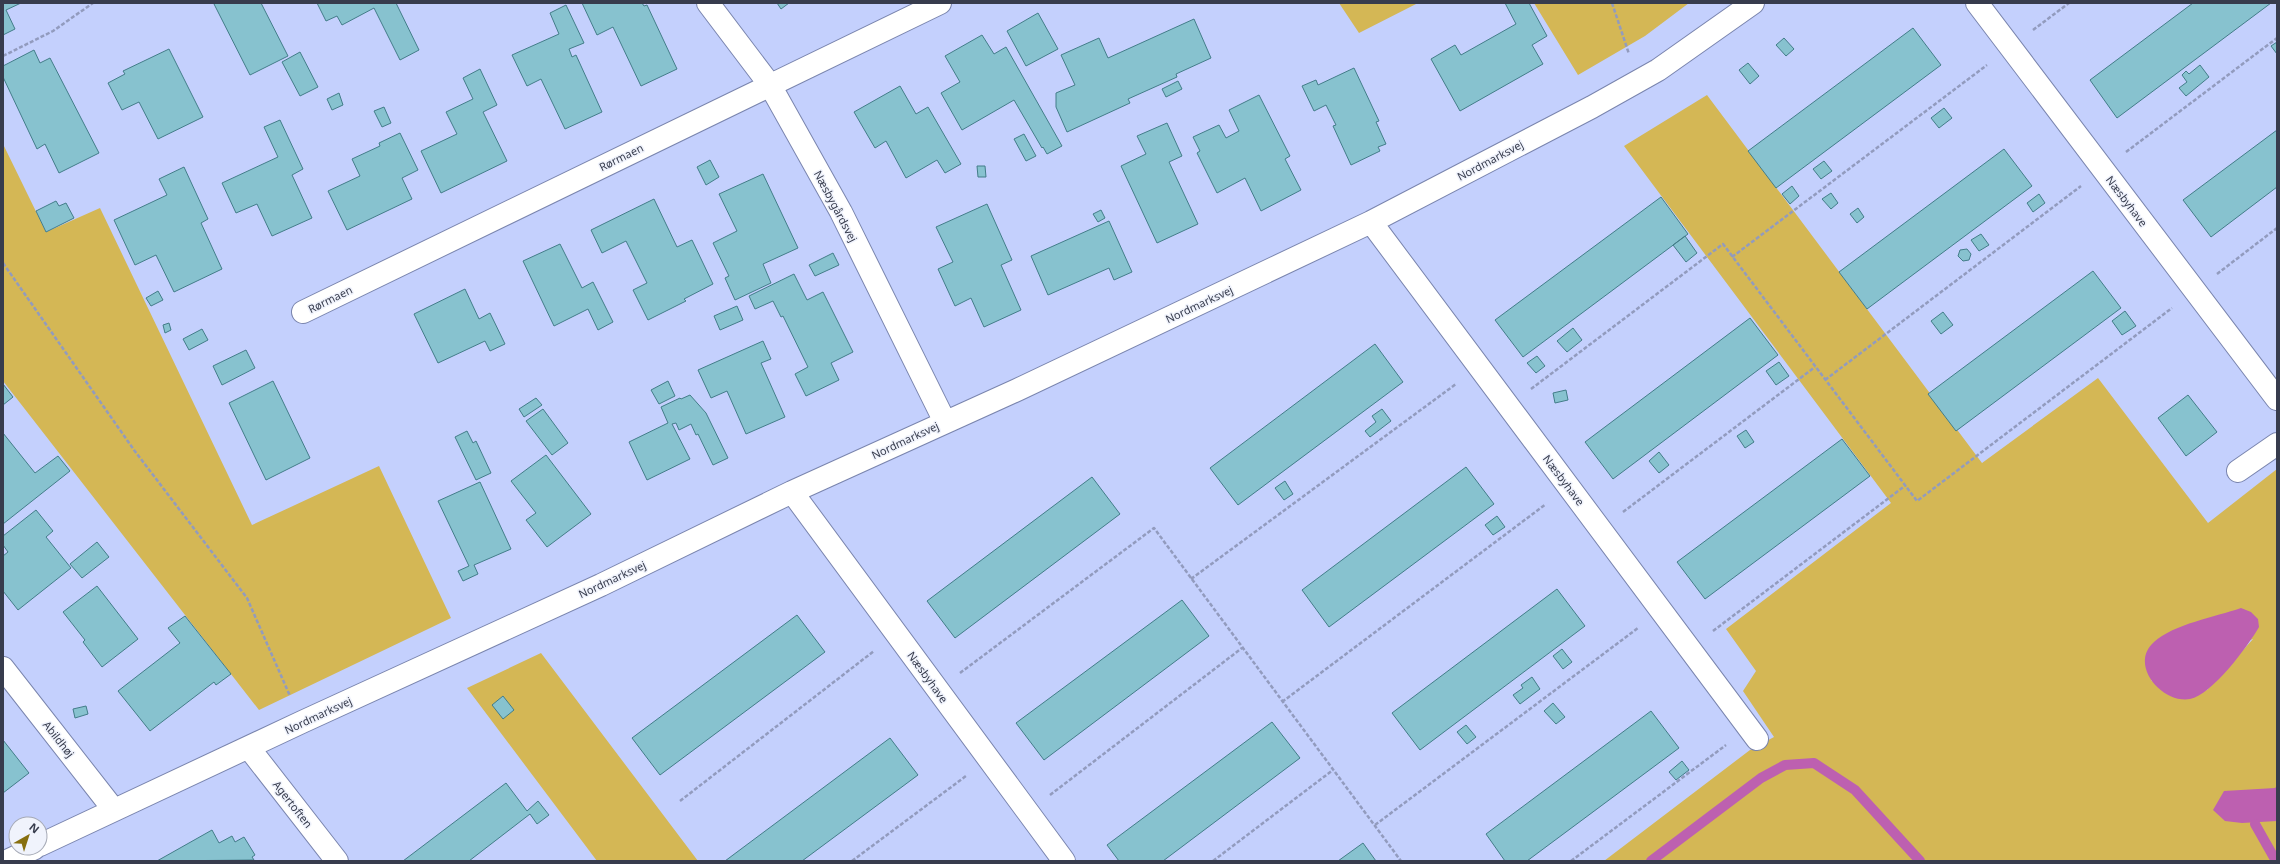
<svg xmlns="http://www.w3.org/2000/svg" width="2280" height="864" font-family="'Noto Sans',sans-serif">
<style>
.green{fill:#d4b755;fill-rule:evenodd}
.water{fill:#bd60b0}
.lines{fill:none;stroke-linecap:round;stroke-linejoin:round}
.stream{stroke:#bd60b0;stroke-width:10}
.building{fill:#87c2cf;stroke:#437d89}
.street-casing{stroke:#7a85ae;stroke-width:24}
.path{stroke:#929bbe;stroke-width:2.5;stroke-dasharray:4 2;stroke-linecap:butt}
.street{stroke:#fff;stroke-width:22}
.labels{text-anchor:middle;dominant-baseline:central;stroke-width:3;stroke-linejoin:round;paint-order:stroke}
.street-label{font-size:11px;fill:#373c4d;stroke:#f0f3fc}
</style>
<rect width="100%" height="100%" fill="#c4d0fd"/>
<!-- green -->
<path class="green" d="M1339 3H1418L1359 33Z
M1534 3H1689L1645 36 1578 75Z
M1707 95 1982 463 2098 378 2208 523 2277 469V786L2265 821H2277V861H1604L1750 750 1774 737 1743 691 1756 671 1726 629 1891 503 1624 146ZM2253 639 2207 690 2173 697 2151 680Z
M3 144 46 232 100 208 252 525 379 466 451 618 259 710 3 381Z
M541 653 698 861H597L467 688Z"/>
<!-- water -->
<path class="water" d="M2241 608 2251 612 2258 619 2259 627C2248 646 2212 695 2190 699 2163 704 2128 665 2154 642 2174 624 2215 617 2241 608Z
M2277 786V821L2242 823 2225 821 2213 810 2224 791 2275 788Z"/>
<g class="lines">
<!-- stream -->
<path class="stream" d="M2255 824 2276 861
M1651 861 1761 778 1785 765 1814 763 1855 790 1920 861"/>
</g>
<!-- building -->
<path class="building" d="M3 3H21L6 10 15 29 3 35Z
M217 3H261L288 56 250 75 214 4Z
M317 3H396L419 50 400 60 374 8 342 25 337 16 326 21Z
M582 3H642L644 6 647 5 677 69 641 86 613 27 597 35Z
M777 3H789L781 9Z
M1505 3H1529L1547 36 1532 45 1543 64 1460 111 1431 59 1455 45 1461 55 1516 24Z
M2193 3H2271L2117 118 2090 80Z
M566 5 584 43 569 49 572 57 576 55 602 112 565 129 541 79 527 86 512 55 559 34 550 13Z
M1038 13 1058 49 1026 66 1007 31Z
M1194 19 1211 58 1176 74 1177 77 1128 99 1130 103 1067 132 1056 107V93L1075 85 1061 55 1099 38 1108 58Z
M1913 28 1941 65 1776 188 1748 151Z
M982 35 994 54 1006 47 1062 146 1047 154 1043 147 1042 148 1014 100 962 130 941 93 960 82 945 56Z
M1784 38 1794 49 1786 56 1776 45Z
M2277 42V54L2271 46Z
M169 49 203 117 158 139 139 102 122 110 108 83 125 74 123 71Z
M34 50 40 63 50 58 99 153 59 173 45 144 37 149 3 77V66Z
M300 52 318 87 300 96 282 62Z
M1748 63 1759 76 1750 84 1739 70Z
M2200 65 2209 77 2186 96 2179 88 2187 82 2182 75 2186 71 2189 74Z
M1354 68 1379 121 1376 122 1386 144 1378 147 1380 151 1351 165 1333 126 1336 125 1326 105 1314 111 1302 86 1316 80 1318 85Z
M480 69 497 105 483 112 507 161 441 193 421 151 457 134 446 112 473 99 463 78Z
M1178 81 1182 89 1166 97 1162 89Z
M900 86 916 114 928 107 961 164 945 173 937 160 906 178 886 141 875 148 854 112Z
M339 93 343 105 332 110 327 99Z
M1259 95 1290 156 1285 159 1301 190 1261 211 1245 178 1217 193 1197 153 1200 151 1193 137 1219 125 1226 138 1239 131 1229 110Z
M384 107 391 123 382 127 374 111Z
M1944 108 1952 118 1939 128 1931 118Z
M280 120 303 169 292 175 312 218 272 236 257 204 236 213 222 183 278 157 264 127Z
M1167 123 1182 156 1169 162 1198 224 1157 243 1121 166 1146 154 1137 136Z
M2277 130V187L2211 237 2183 200Z
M400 133 418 170 402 178 412 199 347 230 328 191 360 176 352 159 380 146 379 143Z
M1024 134 1036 156 1026 161 1014 139Z
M2004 149 2032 186 1867 309 1839 272Z
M710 160 719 177 706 185 697 167Z
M1824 161 1832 171 1821 179 1813 169Z
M977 166H985L986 177H978Z
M184 167 208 219 201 223 222 269 174 292 156 255 135 265 114 220 167 195 159 179Z
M763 174 798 248 763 264 771 283 735 300 725 278 729 276 713 243 737 231 719 194Z
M1792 186 1799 196 1790 204 1782 194Z
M1831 193 1838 203 1831 209 1822 199Z
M2039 194 2045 203 2033 212 2027 203Z
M1661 197 1688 234 1523 357 1495 320Z
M654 199 677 247 692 240 713 284 684 299 686 301 648 320 633 290 647 283 626 241 602 253 591 230Z
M56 201 59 206 66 203 74 218 46 232 36 211Z
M987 204 1012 260 1001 265 1021 310 984 327 971 298 955 306 938 269 953 262 936 227Z
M1858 208 1864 217 1857 223 1850 214Z
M1101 210 1105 218 1098 222 1093 214Z
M1109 221 1132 272 1114 280 1109 268 1048 295 1031 256Z
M1981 234 1989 245 1979 251 1971 240Z
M1685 236 1697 253 1686 262 1673 245Z
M560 244 582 288 593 282 613 322 598 330 588 309 554 326 523 261Z
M1967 249 1971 254 1969 260 1963 261 1958 256 1960 250Z
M833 253 839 265 815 276 809 265Z
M2093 271 2121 308 1956 431 1928 394Z
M794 274 807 300 823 292 853 352 831 363 839 380 806 396 795 374 808 367 783 316 781 317 773 301 755 309 749 296Z
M465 289 479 319 490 313 505 344 490 351 485 341 438 363 414 314Z
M158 291 163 300 151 306 146 298Z
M737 306 743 320 720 330 714 316Z
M2125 311 2136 326 2122 335 2112 321Z
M1943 312 1953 325 1941 334 1931 321Z
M1750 318 1778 355 1613 479 1585 442Z
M169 323 171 330 165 333 163 325Z
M1573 328 1582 340 1567 352 1557 341Z
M202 329 208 340 189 350 183 339Z
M763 341 771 359 761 363 785 417 746 434 727 391 711 398 698 370Z
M1375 344 1403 382 1238 505 1210 468Z
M246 350 255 368 222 385 213 366Z
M1537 356 1545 366 1536 373 1527 363Z
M1779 362 1789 376 1776 385 1766 371Z
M273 381 310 458 266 480 229 403Z
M668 381 675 396 659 404 651 390Z
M3 384 13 397 3 405Z
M1566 390 1568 400 1555 403 1553 393Z
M690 395 706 413 728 458 713 465 698 434 696 435 691 424 679 430 676 423 672 424 690 459 647 480 629 442 668 423 661 407 680 398 681 399Z
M2188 395 2217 432 2186 456 2158 418Z
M536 398 542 405 524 417 519 409Z
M543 409 568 443 552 455 526 421Z
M1382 409 1391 421 1370 437 1365 431 1376 422 1372 416Z
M1746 430 1754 442 1745 448 1737 436Z
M467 431 473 443 476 441 491 473 476 480 455 437Z
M3 433 35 473 58 456 70 471 3 524Z
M1842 439 1870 476 1705 599 1677 562Z
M1659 452 1669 465 1659 473 1649 461Z
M546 455 591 514 547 547 526 520 536 513 511 481Z
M1466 467 1494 504 1329 627 1302 590Z
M1092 477 1120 514 955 638 927 601Z
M1285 481 1293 494 1284 500 1275 488Z
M480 482 511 549 474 565 478 574 463 581 458 571 469 566 438 501Z
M36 510 53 531 46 537 71 568 18 610 3 591V556L8 552 3 545V536Z
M1497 516 1505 527 1493 535 1485 525Z
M97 542 109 557 82 578 70 564Z
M97 586 138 639 102 667 83 642 85 640 63 612Z
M1557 589 1585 626 1420 750 1392 713Z
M1182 600 1209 636 1044 760 1016 723Z
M797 615 825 652 660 775 632 738Z
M185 616 231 674 216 685 214 682 150 731 118 691 180 643 168 628Z
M1562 649 1572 662 1563 669 1553 656Z
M1532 677 1540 689 1520 704 1513 695 1523 688 1521 685Z
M503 696 514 710 503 719 492 705Z
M1553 703 1565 717 1556 724 1544 711Z
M86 706 88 714 75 718 73 709Z
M1651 711 1679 748 1527 861H1505L1486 834Z
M1272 722 1300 758 1163 861H1119L1107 845Z
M1466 725 1476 737 1467 744 1457 732Z
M890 738 918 775 802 861H725Z
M3 740 29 773 3 793Z
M1682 761 1689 770 1676 780 1669 772Z
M506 783 527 811 538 801 549 815 537 824 530 814 469 861H403Z
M212 830 219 843 232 836 235 842 244 837 255 855 252 857 254 860 157 861Z
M1363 843 1376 861H1338Z"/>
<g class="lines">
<defs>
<path id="street" d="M708 3 770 85 841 212 945 422
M1977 3 2277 399
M1371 222 1757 739
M303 312 940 3
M2238 471 2277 444
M792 492 1064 861
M3 668 114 810
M249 748 337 861
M40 845 302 722 601 585 792 492 1017 390 1371 222 1592 107 1658 70 1753 3
M7 861 35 848"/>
</defs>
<!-- street casing -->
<use href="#street" class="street-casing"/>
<!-- path -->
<path class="path" d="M1612 3 1629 54
M2033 30 2069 3
M3 56 53 31 93 3
M2126 152 2277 38
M1732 257 1987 65
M3 263 134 450 247 598 290 696
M2217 274 2277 228
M1825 380 2081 186
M1531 389 1723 244 1917 501 2172 308
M1623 512 1815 367
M1191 579 1456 384
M1713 631 1906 485
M960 673 1154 528 1401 861
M1282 702 1546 504
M1050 795 1242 648
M680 801 874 651
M1375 825 1638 628
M852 861 966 776
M1213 861 1333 770
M1571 861 1726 745"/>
<!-- street -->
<use href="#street" class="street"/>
</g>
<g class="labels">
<!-- street labels -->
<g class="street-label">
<text transform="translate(621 157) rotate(-26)">Rørmaen</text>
<text transform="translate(1490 160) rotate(-28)">Nordmarksvej</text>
<text transform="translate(2127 201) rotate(53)">Næsbyhave</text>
<text transform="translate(836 206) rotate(62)">Næsbygårdsvej</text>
<text transform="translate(330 299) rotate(-26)">Rørmaen</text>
<text transform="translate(1199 304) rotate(-25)">Nordmarksvej</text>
<text transform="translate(905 440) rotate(-25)">Nordmarksvej</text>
<text transform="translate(1564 480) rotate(53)">Næsbyhave</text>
<text transform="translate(612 579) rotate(-25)">Nordmarksvej</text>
<text transform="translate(928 677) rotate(54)">Næsbyhave</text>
<text transform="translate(318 715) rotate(-25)">Nordmarksvej</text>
<text transform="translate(59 739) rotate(52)">Abildhøj</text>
<text transform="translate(293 804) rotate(52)">Agertoften</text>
</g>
</g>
<!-- border -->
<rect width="2280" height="864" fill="none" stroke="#373c4d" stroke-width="8"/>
<!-- north arrow -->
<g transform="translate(28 836) rotate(39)"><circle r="19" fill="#f0f3fc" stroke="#a6aab6"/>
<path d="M0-3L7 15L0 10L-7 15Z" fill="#876f0f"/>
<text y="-6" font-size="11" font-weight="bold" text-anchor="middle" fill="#373c4d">N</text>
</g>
</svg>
